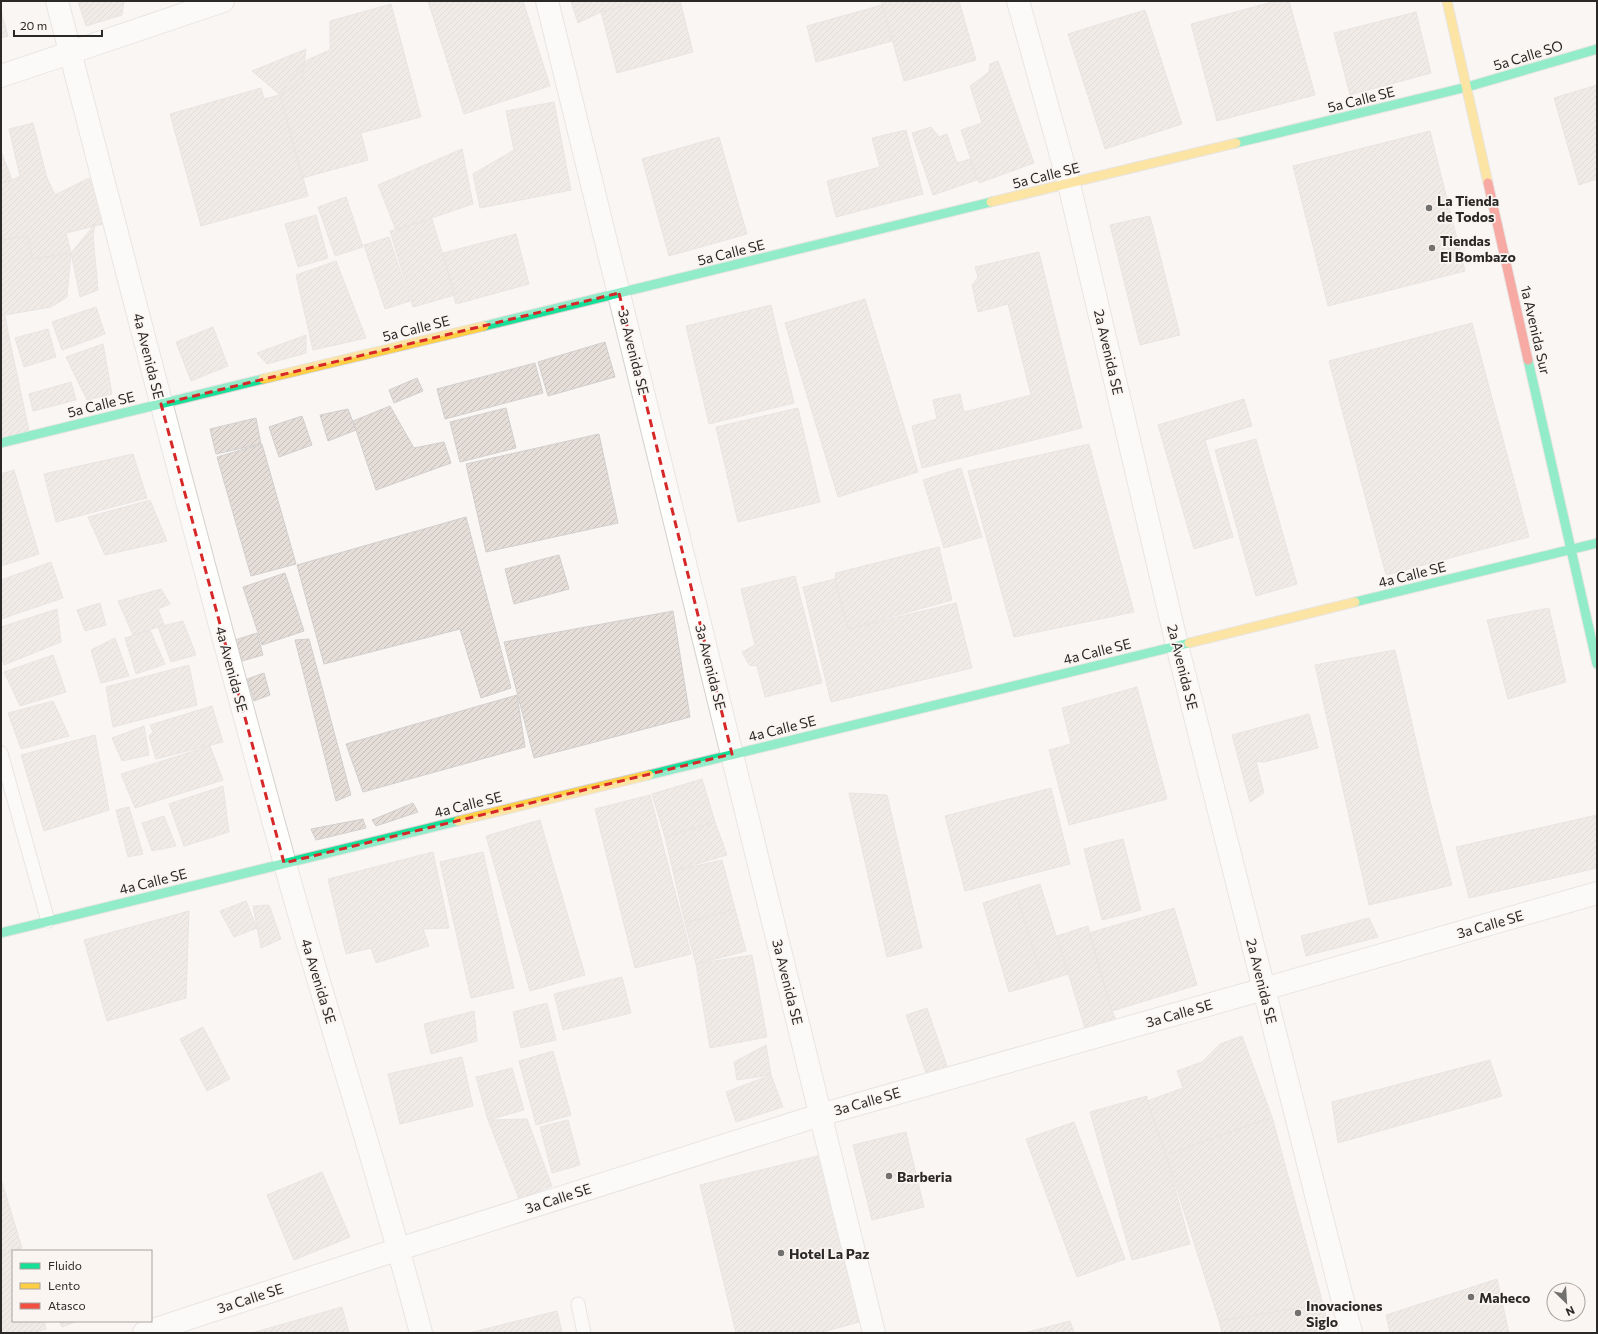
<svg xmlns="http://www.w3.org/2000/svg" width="1598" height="1334" font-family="Commissioner,sans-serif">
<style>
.building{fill:url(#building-hatch);stroke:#d2d0cf}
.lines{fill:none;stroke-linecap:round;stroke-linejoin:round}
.lane-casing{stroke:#d3d1cf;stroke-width:15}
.street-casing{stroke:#d3d1cf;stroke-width:24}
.fast-casing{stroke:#d3d1cf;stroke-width:11}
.slow-casing{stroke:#d3d1cf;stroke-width:11}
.jam-casing{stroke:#d3d1cf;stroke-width:11}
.lane{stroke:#fefefd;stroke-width:13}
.street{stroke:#fefefd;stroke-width:22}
.fast{stroke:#16e098;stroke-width:9}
.slow{stroke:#ffcf43;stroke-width:9}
.jam{stroke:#f24e42;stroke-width:9}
.marked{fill:none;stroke:#d62828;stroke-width:3;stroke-dasharray:8 5;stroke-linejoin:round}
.poi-dot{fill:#73716f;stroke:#fbf5f2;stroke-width:1.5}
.labels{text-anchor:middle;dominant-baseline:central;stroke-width:3.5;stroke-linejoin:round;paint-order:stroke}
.street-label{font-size:14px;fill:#2b2928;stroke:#fbf5f2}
.poi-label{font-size:14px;font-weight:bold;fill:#2b2928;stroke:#fbf5f2;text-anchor:start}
</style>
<defs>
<pattern id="building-hatch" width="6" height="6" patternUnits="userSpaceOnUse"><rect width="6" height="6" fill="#e5ddd8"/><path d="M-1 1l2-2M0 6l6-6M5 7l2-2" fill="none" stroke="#c5beb9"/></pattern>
</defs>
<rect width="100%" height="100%" fill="#f9f6f4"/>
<!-- building -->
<path class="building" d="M78 1H124L122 15 86 26Z
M428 1H523L550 86 464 114Z
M571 1H642L601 12 578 23Z
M642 1H680L693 52 617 73 601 12Z
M881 1H959L976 60 904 81Z
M1276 1H1289L1315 95 1217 121 1191 24Z
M391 4 421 117 361 133 368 160 302 178 280 95 305 61 330 50V21Z
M882 5 892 41 816 62 807 26Z
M1145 10 1182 124 1105 149 1068 34Z
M1 11 8 36 1 38Z
M1416 12 1431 73 1350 95 1334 33Z
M306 49 302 82 280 95 252 71Z
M998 61 1034 163 979 183 961 130 982 123 970 86 989 72 990 64Z
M1597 85V179L1579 185 1554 98Z
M261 88 264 99 280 95 308 196 201 226 170 114Z
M554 102 571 190 480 208 473 174 514 150 506 111Z
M33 123 47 178 55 195 89 178 111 222 66 233 71 253 32 259 28 236 1 240V183L12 180 20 176 9 129Z
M931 127 939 137 947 134 957 163 970 159 977 180 933 195 912 133Z
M906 130 923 194 836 217 827 181 880 167 872 138Z
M1430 131 1465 271 1328 306 1293 166Z
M719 137 747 234 669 256 642 159Z
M462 149 473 204 396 230 378 185Z
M1 151 12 180 1 184Z
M346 197 363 247 335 256 318 207Z
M316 215 328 258 298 267 285 224Z
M1150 216 1180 335 1140 345 1110 225Z
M432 219 455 295 413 307 390 231Z
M95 224 93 236 98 290 80 297 71 253Z
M516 234 529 284 456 304 443 253Z
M28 236 32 259 71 253 67 297 51 307 5 315 9 337 1 338V240Z
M389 237 410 301 385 309 364 245Z
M1039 252 1082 428 922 468 912 426 937 419 933 400 960 394 964 412 1031 395 1008 304 978 312 972 285 978 277 975 267Z
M336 261 366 338 313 350 296 275Z
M865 299 918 472 838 497 785 323Z
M771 305 794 403 709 424 686 326Z
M96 307 105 334 62 350 52 322Z
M1472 323 1529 537 1386 575 1329 361Z
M213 327 228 366 191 381 176 342Z
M48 329 56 357 24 367 15 338Z
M306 335V353L267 364 257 353Z
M9 337 29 431 1 439V340Z
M605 342 615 377 548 396 538 362Z
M103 344 112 394 87 400 66 357Z
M535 363 543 393 445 419 437 389Z
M417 378 423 391 394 403 389 390Z
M71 382 76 400 33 411 29 394Z
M1244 399 1252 426 1205 440 1233 537 1194 549 1158 425Z
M390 406 414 448 444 442 451 463 376 490 353 421Z
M506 408 516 448 460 462 450 422Z
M798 408 820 502 738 522 716 427Z
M348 409 356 430 328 441 320 415Z
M302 416 312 445 279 457 269 427Z
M256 418 261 444 216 454 210 429Z
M599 434 618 523 486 552 466 464Z
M1256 439 1297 584 1256 596 1215 450Z
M262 444 296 564 251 576 217 457Z
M1089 444 1134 612 1014 637 968 471Z
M133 454 147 498 56 522 44 474Z
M961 468 982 537 944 548 923 480Z
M14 470 39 554 1 566V474Z
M150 500 167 541 105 555 88 517Z
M466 517 511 688 481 698 460 629 324 664 297 565Z
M939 547 952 600 848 629 835 579 836 573Z
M559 555 569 589 514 604 505 569Z
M51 562 63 598 1 619V580Z
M285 573 304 631 262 645 243 587Z
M795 576 822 683 765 697 757 666 749 665 742 652 755 645 741 589Z
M835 579 848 629 956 603 972 668 831 702 803 587Z
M161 589 170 604 158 609 164 625 133 635 118 601Z
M100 603 106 625 85 631 77 610Z
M1549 608 1566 682 1508 699 1487 620Z
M57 609 61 642 4 665 1 654V627Z
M673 611 690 717 534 758 504 642Z
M183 621 196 655 171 662 158 627Z
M150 630 165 664 136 674 125 638Z
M257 633 263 655 242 661 235 640Z
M115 638 129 676 101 683 91 650Z
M309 639 351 795 336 801 295 640Z
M1395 650 1429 797 1452 885 1369 905 1315 665Z
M53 655 66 692 20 706 4 672Z
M189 665 197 705 113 727 106 687Z
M264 673 270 695 254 701 247 679Z
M1137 687 1167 799 1069 825 1049 750 1071 744 1062 708Z
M517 695 525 747 363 792 346 744Z
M53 701 69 736 21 749 8 713Z
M212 706 223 742 156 759 149 736 153 732 150 725Z
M1309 714 1318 748 1264 762 1256 761 1264 793 1250 802 1232 735Z
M144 726 149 755 122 761 112 738Z
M95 735 109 810 44 831 21 755Z
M210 746 223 780 135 808 121 774Z
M702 779 715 822 665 837 652 794Z
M223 786 229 832 184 846 169 804Z
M1051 788 1070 864 965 891 945 816Z
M849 793 887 795 922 948 887 957Z
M650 795 691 954 635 968 595 809Z
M413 803 418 812 376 826 372 820Z
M129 807 143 854 128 857 116 810Z
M1597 815V868L1469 898 1456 847Z
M164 816 176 846 152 851 142 823Z
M363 819 366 828 316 840 311 829Z
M540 820 585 975 530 991 486 836Z
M715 822 727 855 673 871 665 837Z
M1123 839 1141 910 1102 920 1084 849Z
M433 852 449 928 423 929 429 946 376 963 371 948 346 954 328 879Z
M483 852 514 988 471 998 440 862Z
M722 860 735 909 685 923 673 871Z
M1040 884 1068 974 1043 982 1016 892Z
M1016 892 1043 982 1009 992 983 903Z
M246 901 257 928 234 937 220 911Z
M269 905 281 939 261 948 253 906Z
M1174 908 1197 985 1112 1011 1089 933Z
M735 909 746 951 696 964 685 923Z
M189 911 186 998 107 1021 84 940Z
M1369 918 1378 937 1306 956 1301 936Z
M1088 926 1112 1011 1117 1022 1086 1032 1057 936Z
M752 955 767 1037 710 1048 696 964Z
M622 977 631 1013 563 1030 554 994Z
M547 1003 556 1040 521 1048 513 1012Z
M927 1008 948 1069 927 1076 906 1015Z
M474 1011 477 1041 431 1054 424 1024Z
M203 1027 230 1079 207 1091 180 1039Z
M1242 1036 1272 1117 1166 1155 1147 1101 1183 1088 1177 1071 1202 1062 1220 1044Z
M766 1045 771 1075 737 1080 734 1062Z
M553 1051 571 1115 536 1125 519 1061Z
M462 1057 473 1106 400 1124 388 1074Z
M1490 1060 1502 1096 1338 1143 1332 1102Z
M512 1068 524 1110 488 1120 476 1077Z
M771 1075 783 1107 736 1122 726 1092Z
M1147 1096V1101L1166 1155 1190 1244 1132 1260 1090 1112Z
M1272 1117 1323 1304 1219 1321 1166 1155Z
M527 1119 552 1186 519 1199 488 1120Z
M568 1120 580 1165 552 1173 540 1127Z
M1074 1122 1125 1259 1077 1277 1026 1139Z
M906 1132 924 1207 872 1220 853 1145Z
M826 1154 859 1322 819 1333H736L700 1185Z
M322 1172 350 1237 294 1260 267 1195Z
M1 1179 22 1248 1 1255Z
M13 1251V1321H44L46 1329 32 1333H1V1255Z
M1497 1279 1509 1333H1390L1386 1315Z
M1323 1304 1330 1333H1222L1219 1321Z
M342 1307 349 1333H252Z
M557 1311 562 1332 469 1333Z
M59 1321H78L62 1327Z
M1070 1321 1074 1333H1024Z"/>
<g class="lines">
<defs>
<path id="lane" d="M1 753 48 921
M578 1304 584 1333"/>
<path id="street" d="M57 1C131 288 205 575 284 860 327 1018 380 1174 421 1333
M547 1 874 1333
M1018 1 1069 184 1177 645 1351 1333
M1 76 223 1
M144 1333 399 1249 820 1115 1264 989 1597 893"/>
<path id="fast" d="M1236 143 1467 87 1597 49
M484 326 991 202
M1528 360 1597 664
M1 443 263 379
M1355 602 1597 543
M649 775 1189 643
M1 933 458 821"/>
<path id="slow" d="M1447 1 1488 183
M991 202 1236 143
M263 379 484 326
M1189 643 1355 602
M458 821 649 775"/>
<path id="jam" d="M1488 183 1528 360"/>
</defs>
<!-- lane casing -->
<use href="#lane" class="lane-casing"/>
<!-- street casing -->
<use href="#street" class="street-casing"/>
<!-- fast casing -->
<use href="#fast" class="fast-casing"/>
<!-- slow casing -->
<use href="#slow" class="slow-casing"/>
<!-- jam casing -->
<use href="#jam" class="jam-casing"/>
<!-- lane -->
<use href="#lane" class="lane"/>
<!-- street -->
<use href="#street" class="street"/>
<!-- fast -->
<use href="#fast" class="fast"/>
<!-- slow -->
<use href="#slow" class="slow"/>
<!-- jam -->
<use href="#jam" class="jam"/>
</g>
<!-- marked area -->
<path d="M0 0H1598V1334H0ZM619 293 732 754 284 863 161 404Z" fill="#f9f6f4" fill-opacity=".55" fill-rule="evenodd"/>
<path class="marked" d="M619 293 732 754 284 863 161 404Z"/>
<!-- markers -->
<g class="poi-dot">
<circle cx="1429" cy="208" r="4"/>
<circle cx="1432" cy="248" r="4"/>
<circle cx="889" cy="1176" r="4"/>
<circle cx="781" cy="1253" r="4"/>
<circle cx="1471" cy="1297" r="4"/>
<circle cx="1298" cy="1313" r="4"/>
</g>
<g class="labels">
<!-- street labels -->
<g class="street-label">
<text transform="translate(1528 55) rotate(-17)">5a Calle SO</text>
<text transform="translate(1361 99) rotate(-14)">5a Calle SE</text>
<text transform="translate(1046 175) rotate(-14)">5a Calle SE</text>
<text transform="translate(731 252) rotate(-14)">5a Calle SE</text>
<text transform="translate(416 328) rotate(-14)">5a Calle SE</text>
<text transform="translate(1536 330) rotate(77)">1a Avenida Sur</text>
<text transform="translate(634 352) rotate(76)">3a Avenida SE</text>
<text transform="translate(1109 352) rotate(77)">2a Avenida SE</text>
<text transform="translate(149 356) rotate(76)">4a Avenida SE</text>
<text transform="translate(101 404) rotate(-14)">5a Calle SE</text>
<text transform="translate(1412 574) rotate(-14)">4a Calle SE</text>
<text transform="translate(1097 651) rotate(-14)">4a Calle SE</text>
<text transform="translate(711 667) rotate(76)">3a Avenida SE</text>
<text transform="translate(1183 667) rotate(76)">2a Avenida SE</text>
<text transform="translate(232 669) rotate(75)">4a Avenida SE</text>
<text transform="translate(782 728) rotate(-14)">4a Calle SE</text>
<text transform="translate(468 804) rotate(-14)">4a Calle SE</text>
<text transform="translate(153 881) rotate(-14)">4a Calle SE</text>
<text transform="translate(1490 924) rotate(-16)">3a Calle SE</text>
<text transform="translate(319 981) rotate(73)">4a Avenida SE</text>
<text transform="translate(1262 981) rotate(76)">2a Avenida SE</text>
<text transform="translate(788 982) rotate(76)">3a Avenida SE</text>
<text transform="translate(1179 1013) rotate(-16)">3a Calle SE</text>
<text transform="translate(867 1101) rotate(-16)">3a Calle SE</text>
<text transform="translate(558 1198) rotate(-18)">3a Calle SE</text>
<text transform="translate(250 1298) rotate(-18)">3a Calle SE</text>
</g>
<!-- poi labels -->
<g class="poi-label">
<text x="1437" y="200">La Tienda<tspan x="1437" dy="16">de Todos</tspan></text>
<text x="1440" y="240">Tiendas<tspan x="1440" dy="16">El Bombazo</tspan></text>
<text x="897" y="1176">Barberia</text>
<text x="789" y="1253">Hotel La Paz</text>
<text x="1479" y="1297">Maheco</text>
<text x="1306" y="1305">Inovaciones<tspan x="1306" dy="16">Siglo</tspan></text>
</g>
</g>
<!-- border -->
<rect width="1598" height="1334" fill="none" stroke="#2b2928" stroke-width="4"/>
<!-- legend -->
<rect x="12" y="1250" width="140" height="72" fill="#fbf5f2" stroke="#a8a3a1"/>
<rect x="20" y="1263" width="20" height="6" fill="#16e098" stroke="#a8a3a1"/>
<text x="48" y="1270" font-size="12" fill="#2b2928">Fluido</text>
<rect x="20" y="1283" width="20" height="6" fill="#ffcf43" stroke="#a8a3a1"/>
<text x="48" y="1290" font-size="12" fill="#2b2928">Lento</text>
<rect x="20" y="1303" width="20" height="6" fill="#f24e42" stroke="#a8a3a1"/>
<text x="48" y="1310" font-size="12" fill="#2b2928">Atasco</text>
<!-- north arrow -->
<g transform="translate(1566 1302) rotate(155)"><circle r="19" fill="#fbf5f2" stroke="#a8a3a1"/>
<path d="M0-3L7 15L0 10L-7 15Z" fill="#73716f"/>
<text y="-6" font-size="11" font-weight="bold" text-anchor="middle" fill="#2b2928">N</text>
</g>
<!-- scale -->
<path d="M14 30v6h88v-6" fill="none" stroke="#2b2928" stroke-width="2"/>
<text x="20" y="30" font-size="12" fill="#2b2928" stroke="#fbf5f2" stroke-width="3" paint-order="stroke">20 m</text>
</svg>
